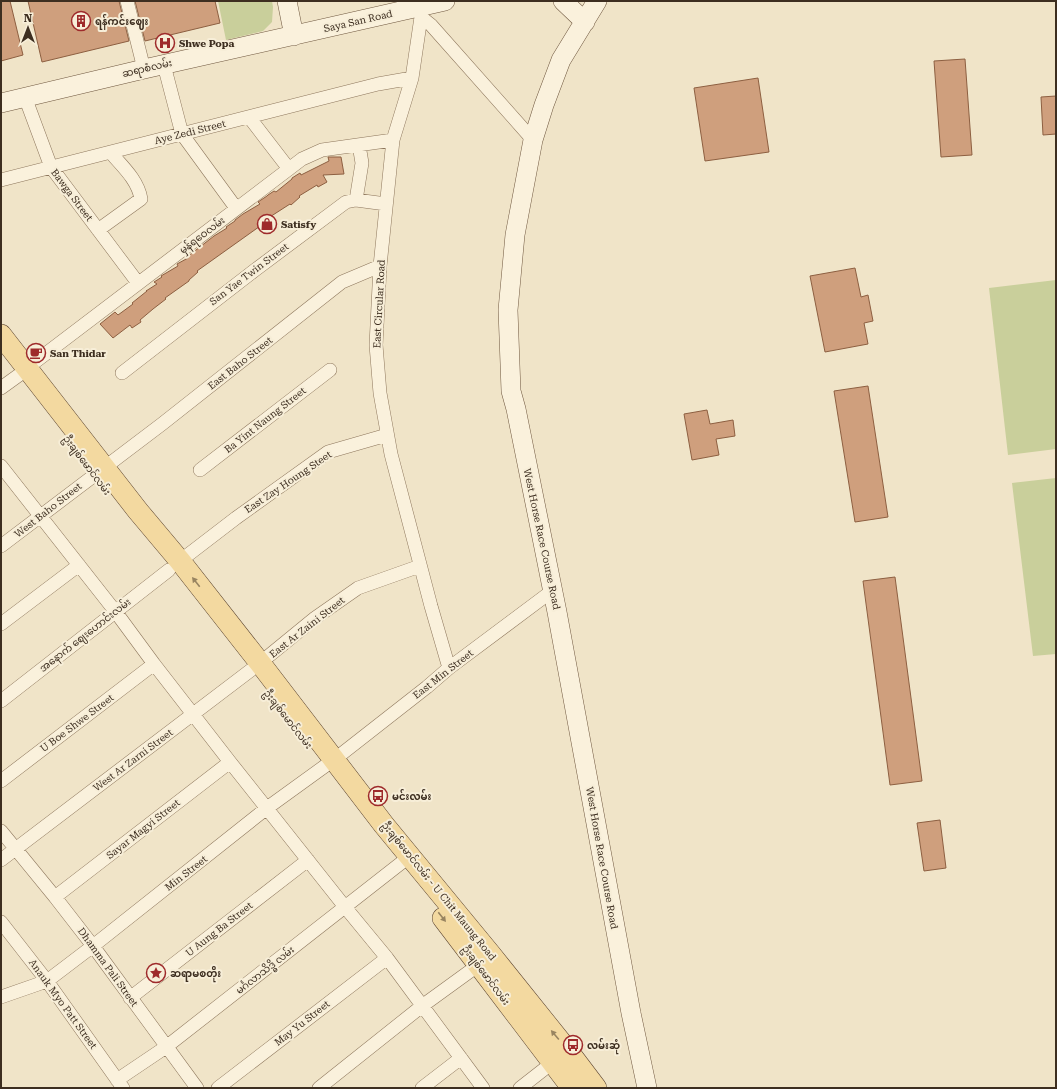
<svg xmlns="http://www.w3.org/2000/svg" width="1057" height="1089" font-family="'Roboto Serif','Noto Sans Myanmar',serif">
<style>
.green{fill:#c9cf9b}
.building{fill:#cf9f7d;stroke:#8d5f41}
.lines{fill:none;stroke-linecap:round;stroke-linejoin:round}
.street-casing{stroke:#8d765c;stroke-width:14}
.secondary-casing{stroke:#6f573f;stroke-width:20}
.primary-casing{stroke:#5b4430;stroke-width:22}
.street{stroke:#faf1dc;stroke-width:13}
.secondary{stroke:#faf1dc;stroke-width:19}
.primary{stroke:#f3d9a0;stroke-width:21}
.oneway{fill:#988460}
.labels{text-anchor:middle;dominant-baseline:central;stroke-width:4;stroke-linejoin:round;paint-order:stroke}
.poi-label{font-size:10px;font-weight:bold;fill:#3d2e20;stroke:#f7eed8;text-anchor:start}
.street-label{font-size:10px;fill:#3d2e20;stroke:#f7eed8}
</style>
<rect width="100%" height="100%" fill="#f0e4c8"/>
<!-- green -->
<path class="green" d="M218 1H272L273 7 272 22 263 31 226 40Z
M1056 280V449L1008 455 989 288Z
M1056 478V654L1033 656 1012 483Z"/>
<!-- building -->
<path class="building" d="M1 1H10L23 55 1 61Z
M28 1H119L129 41 42 62Z
M135 1H215L220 23 145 41Z
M965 59 972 155 941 157 934 61Z
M758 78 769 152 705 161 694 88Z
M1056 96V134L1043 135 1041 97Z
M328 157H341L344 174 323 175 327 182 318 187 317 185 299 196 300 197 291 205 290 204 262 222 263 224 197 271 198 272 189 280V281L165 298 166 299 153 309 140 320 141 322 132 328 130 325 113 338 100 324 115 312 118 315 133 304 132 303 147 291H146L157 284 154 282 162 277 161 276 178 266 177 264 188 258 187 257 214 236 227 228 226 227 235 221V220L243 214 260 204 258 202 267 196 268 195 274 191 276 192 292 179V178L300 173 301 175 329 161Z
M855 268 861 297 868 295 873 321 864 323 868 344 825 352 810 276Z
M868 386 888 517 855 522 834 391Z
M707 410 710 424 733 420 735 436 716 439 719 455 692 460 684 414Z
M895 577 922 781 890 785 863 581Z
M940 820 946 868 924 871 917 823Z"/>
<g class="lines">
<defs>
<path id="street" d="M127 1 144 69
M419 7 421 17 412 78 393 140 380 266 376 345 380 393 391 454 431 606 449 668
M421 17 431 25 533 140
M164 65 182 134 236 208
M25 97 51 167 138 283
M249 117 289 169
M1 180 378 84 412 78
M356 200 362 163 359 145
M98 230 141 199C138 180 122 166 110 152
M27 368 302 159 322 150 393 140
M122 373 255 270 346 202 356 200 386 204
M1 388 19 375
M1 466 115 611 154 664 230 762 345 907 387 958 483 1088
M200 470 330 370
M1 546 162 424 342 282 380 266
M180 561 236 518 328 452 387 435
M1 624 79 565
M260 663 315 618 358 588 420 566
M1 701 169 570
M335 759 427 687 449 668 552 591
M1 781 154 664
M1 831 55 897 93 946 197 1088
M1 860 251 670
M55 897 230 762
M1 922 47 981 123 1088
M1 997 47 981 93 946 267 808 325 766
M130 998 308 860
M117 1080 166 1047 410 856
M218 1088 387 958
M319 1088 422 1006 484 961
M422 1088 461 1058
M520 1088 552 1063"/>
<path id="secondary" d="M287 1 294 36
M563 1 585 22
M597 1 561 60 544 105 533 140 515 235 508 310 511 391 516 409 557 612 631 1013 647 1088
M1 103 144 69 445 1"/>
<path id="primary" d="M1 335 138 511 180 561 260 663 384 825 491 955 568 1051 596 1088
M443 918 572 1088"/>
</defs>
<!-- street casing -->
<use href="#street" class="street-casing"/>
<!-- secondary casing -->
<use href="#secondary" class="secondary-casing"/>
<!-- primary casing -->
<use href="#primary" class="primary-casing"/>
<!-- street -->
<use href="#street" class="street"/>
<!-- secondary -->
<use href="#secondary" class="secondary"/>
<!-- primary -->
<use href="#primary" class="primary"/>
</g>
<!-- one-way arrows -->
<defs><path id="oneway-solid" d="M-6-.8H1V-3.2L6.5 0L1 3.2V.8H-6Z"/></defs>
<g class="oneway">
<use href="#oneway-solid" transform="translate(196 582) rotate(-128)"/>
<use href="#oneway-solid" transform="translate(442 917) rotate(52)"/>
<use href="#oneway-solid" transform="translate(555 1035) rotate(-130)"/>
</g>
<!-- icons -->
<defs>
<symbol id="building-ring" viewBox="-11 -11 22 22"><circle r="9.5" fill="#f7eed8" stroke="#9e2a2b" stroke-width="1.5"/><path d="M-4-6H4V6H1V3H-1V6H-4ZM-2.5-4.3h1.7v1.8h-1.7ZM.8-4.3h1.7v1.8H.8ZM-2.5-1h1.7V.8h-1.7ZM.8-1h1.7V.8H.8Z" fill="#9e2a2b"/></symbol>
<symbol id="hospital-ring" viewBox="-11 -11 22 22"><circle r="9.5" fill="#f7eed8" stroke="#9e2a2b" stroke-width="1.5"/><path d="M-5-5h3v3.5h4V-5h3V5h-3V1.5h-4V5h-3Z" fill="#9e2a2b"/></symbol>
<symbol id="shop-ring" viewBox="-11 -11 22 22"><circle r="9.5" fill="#f7eed8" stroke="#9e2a2b" stroke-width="1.5"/><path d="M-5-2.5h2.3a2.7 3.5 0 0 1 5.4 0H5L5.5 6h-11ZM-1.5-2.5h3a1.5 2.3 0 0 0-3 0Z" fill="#9e2a2b"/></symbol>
<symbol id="cafe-ring" viewBox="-11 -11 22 22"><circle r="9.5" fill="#f7eed8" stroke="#9e2a2b" stroke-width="1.5"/><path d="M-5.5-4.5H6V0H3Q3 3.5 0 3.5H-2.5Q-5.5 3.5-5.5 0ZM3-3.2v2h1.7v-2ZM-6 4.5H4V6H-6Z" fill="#9e2a2b"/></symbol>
<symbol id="bus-ring" viewBox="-11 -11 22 22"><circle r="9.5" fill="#f7eed8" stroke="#9e2a2b" stroke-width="1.5"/><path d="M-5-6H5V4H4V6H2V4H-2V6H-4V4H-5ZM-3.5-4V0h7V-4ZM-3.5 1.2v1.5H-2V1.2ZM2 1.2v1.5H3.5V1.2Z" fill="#9e2a2b"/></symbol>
<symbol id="sight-ring" viewBox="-11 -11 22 22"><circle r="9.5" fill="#f7eed8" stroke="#9e2a2b" stroke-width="1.5"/><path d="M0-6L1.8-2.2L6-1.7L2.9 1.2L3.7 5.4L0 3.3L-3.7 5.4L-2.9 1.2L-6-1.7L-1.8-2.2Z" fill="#9e2a2b"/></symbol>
</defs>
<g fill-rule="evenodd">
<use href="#building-ring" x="70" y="10" width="22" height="22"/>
<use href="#hospital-ring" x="154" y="32" width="22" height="22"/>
<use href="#shop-ring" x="256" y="213" width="22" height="22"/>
<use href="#cafe-ring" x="25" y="342" width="22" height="22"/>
<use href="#bus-ring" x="367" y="785" width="22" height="22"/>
<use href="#sight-ring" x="145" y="962" width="22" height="22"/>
<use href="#bus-ring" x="562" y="1034" width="22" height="22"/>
</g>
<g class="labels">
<!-- poi labels -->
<g class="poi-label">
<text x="95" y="21">ရန်ကင်းဈေး</text>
<text x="179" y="43">Shwe Popa</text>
<text x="281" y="224">Satisfy</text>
<text x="50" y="353">San Thidar</text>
<text x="392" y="796">မင်းလမ်း</text>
<text x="170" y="973">ဆရာမစတိုး</text>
<text x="587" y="1045">လမ်းဆုံ</text>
</g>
<!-- street labels -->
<g class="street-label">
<text transform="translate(358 21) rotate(-13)">Saya San Road</text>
<text transform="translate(147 68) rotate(-13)">ဆရာစံလမ်း</text>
<text transform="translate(190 132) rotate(-14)">Aye Zedi Street</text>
<text transform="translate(72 195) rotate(53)">Bawga Street</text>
<text transform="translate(202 235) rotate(-37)">မှန်ရဝေလမ်း</text>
<text transform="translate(249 274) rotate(-37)">San Yae Twin Street</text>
<text transform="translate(379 304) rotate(-87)">East Circular Road</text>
<text transform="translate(240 363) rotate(-38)">East Baho Street</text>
<text transform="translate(265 420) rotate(-38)">Ba Yint Naung Street</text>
<text transform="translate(87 465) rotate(53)">ဦးချစ်မောင်လမ်း</text>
<text transform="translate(288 482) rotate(-34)">East Zay Houng Steet</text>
<text transform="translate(48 510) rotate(-38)">West Baho Street</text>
<text transform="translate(542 539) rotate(78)">West Horse Race Course Road</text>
<text transform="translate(307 627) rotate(-38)">East Ar Zaini Street</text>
<text transform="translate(85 635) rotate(-38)">အနောက် ဈေးဟောင်းလမ်း</text>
<text transform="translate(443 674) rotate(-38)">East Min Street</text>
<text transform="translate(288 719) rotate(52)">ဦးချစ်မောင်လမ်း</text>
<text transform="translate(77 723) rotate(-37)">U Boe Shwe Street</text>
<text transform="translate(133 760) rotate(-37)">West Ar Zarni Street</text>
<text transform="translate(143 829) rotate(-38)">Sayar Magyi Street</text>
<text transform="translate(602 858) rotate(80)">West Horse Race Course Road</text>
<text transform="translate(186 873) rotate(-38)">Min Street</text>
<text transform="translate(439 891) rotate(51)">ဦးချစ်မောင်လမ်း - U Chit Maung Road</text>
<text transform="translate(219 929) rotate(-38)">U Aung Ba Street</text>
<text transform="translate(108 967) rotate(54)">Dhamma Pali Street</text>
<text transform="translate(265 970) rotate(-38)">မင်္ဂလာသိဒ္ဓိ လမ်း</text>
<text transform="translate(486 975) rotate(53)">ဦးချစ်မောင်လမ်း</text>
<text transform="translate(63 1004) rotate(54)">Anauk Myo Patt Street</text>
<text transform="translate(302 1023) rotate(-38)">May Yu Street</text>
</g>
</g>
<!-- border -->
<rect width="1057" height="1089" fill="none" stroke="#3d2e20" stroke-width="4"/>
<!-- north arrow -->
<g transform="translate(28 28)" stroke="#f7eed8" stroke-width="3" paint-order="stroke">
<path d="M0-3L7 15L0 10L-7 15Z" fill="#3d2e20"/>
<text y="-6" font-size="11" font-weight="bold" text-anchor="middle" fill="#3d2e20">N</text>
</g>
</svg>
